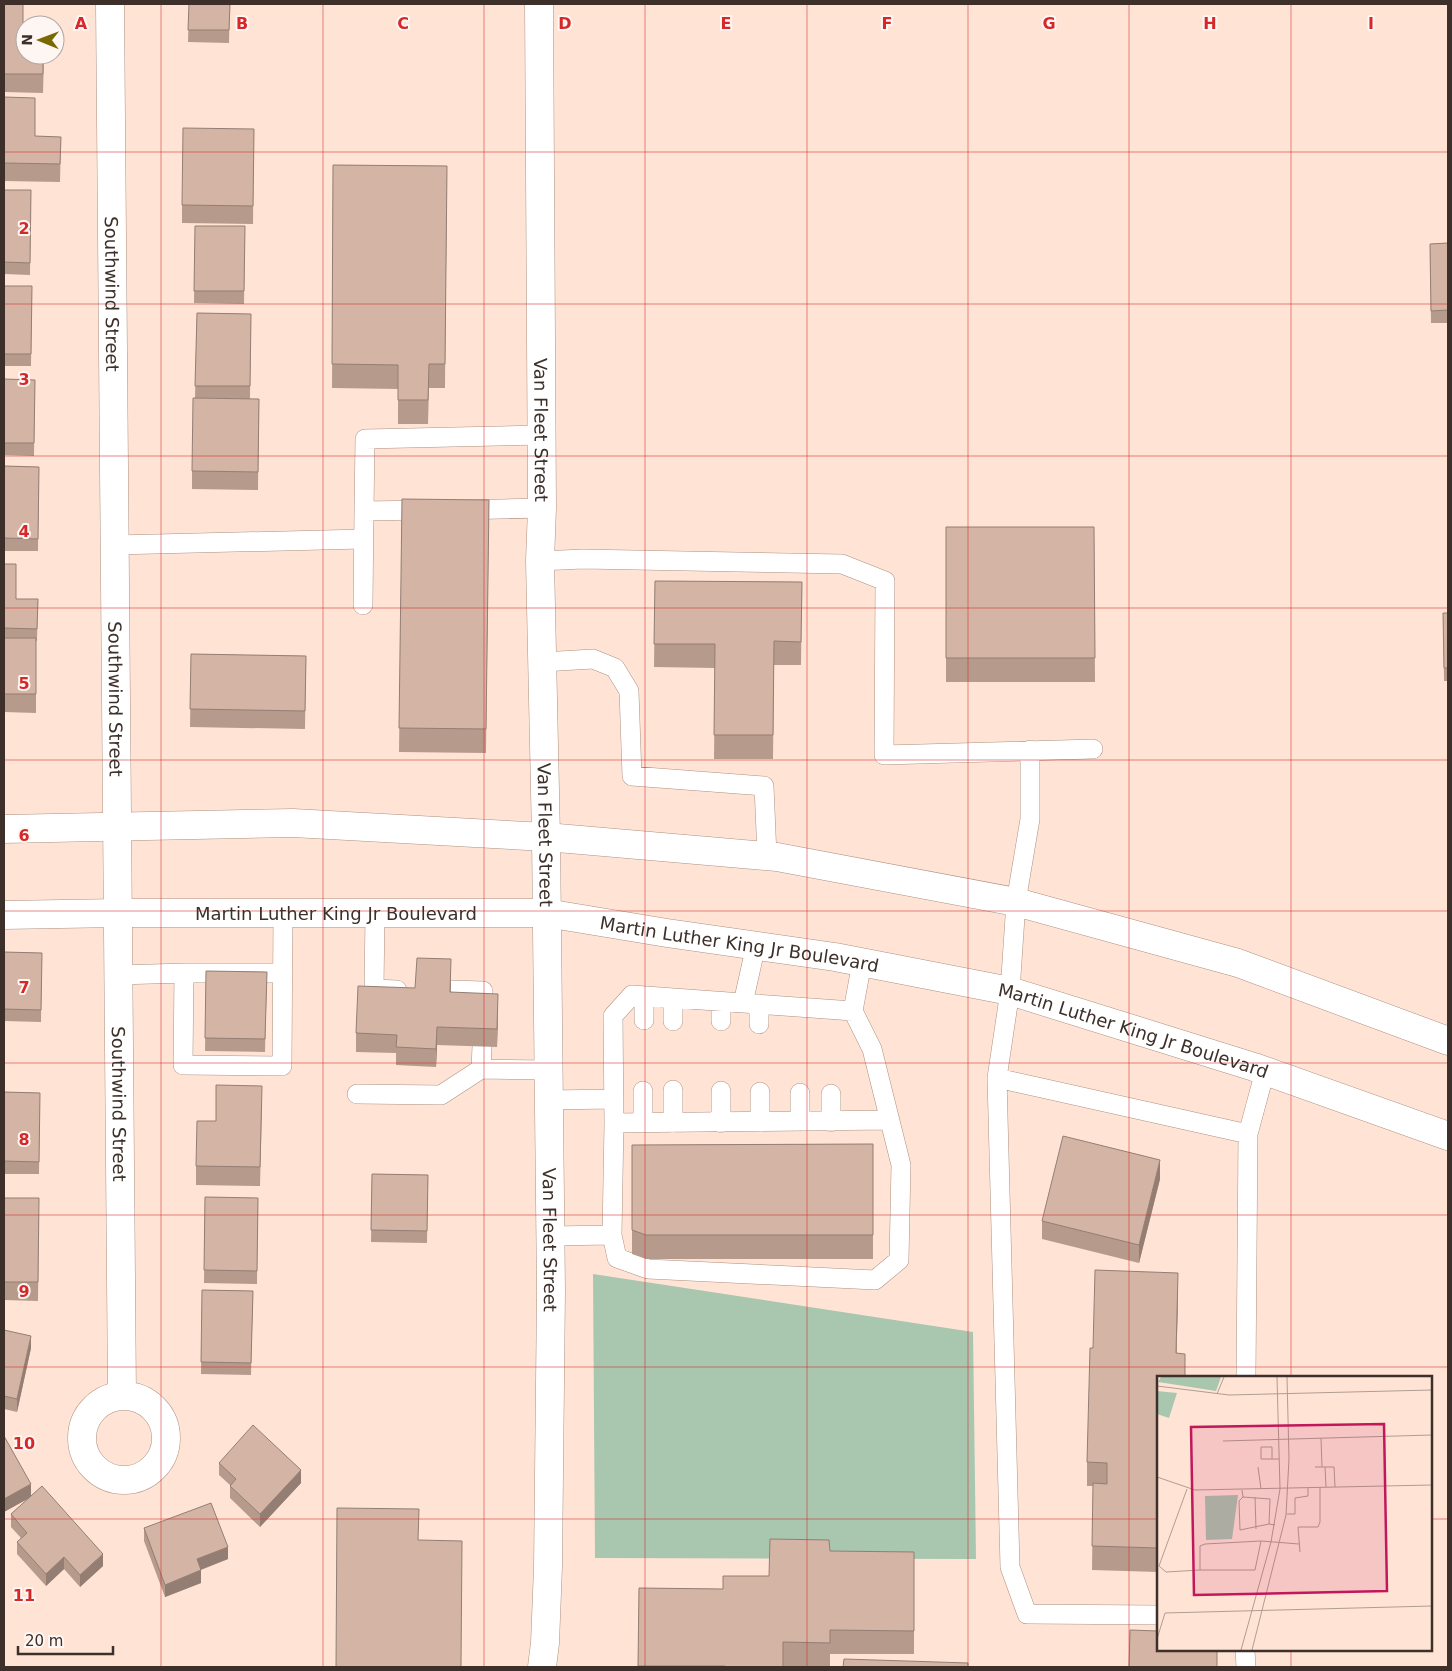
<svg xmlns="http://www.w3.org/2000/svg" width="1452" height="1671" font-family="'DejaVu Sans',sans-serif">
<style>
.green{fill:#a9c6af}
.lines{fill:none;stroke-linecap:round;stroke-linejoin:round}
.service-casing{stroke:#ae9080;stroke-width:20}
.minor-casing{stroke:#ae9080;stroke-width:29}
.secondary-casing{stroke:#ae9080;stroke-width:29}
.service{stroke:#fff;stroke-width:19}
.minor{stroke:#fff;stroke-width:28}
.secondary{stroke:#fff;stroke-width:28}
.wall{fill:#b69b8d}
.shaded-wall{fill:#947e73}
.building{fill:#d4b4a4;stroke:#947e73}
.grid{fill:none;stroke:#d62828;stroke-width:1;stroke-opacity:0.55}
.labels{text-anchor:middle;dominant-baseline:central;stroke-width:4;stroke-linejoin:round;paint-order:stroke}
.street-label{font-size:18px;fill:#3d302a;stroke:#fdf6f3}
.inset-road{fill:none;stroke:#b19c91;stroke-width:1}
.view{fill:#c2185b;fill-opacity:0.15;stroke:#c2185b;stroke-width:2.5}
.inset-edge{fill:none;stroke:#3d302a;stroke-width:2.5}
.grid-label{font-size:16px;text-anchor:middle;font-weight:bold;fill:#d62828;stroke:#fdf6f3;stroke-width:4;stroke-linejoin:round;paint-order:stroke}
</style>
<rect width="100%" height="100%" fill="#ffe4d6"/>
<!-- green -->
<path class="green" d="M593 1274 973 1332 976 1559 595 1558Z"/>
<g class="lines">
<defs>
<path id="service" d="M464 510 542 508
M364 511 365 439 541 435
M115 545 363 539
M540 561 583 559 842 564 885 581 884 755 1093 749
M363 605 364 511 427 510
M542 662 593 659 615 668 629 691 632 776 764 786 767 856
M1030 750V819L1016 902 1010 991 997 1078 1010 1567 1027 1614 1158 1615
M375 914 374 989 397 990
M283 973H184L183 1065 282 1066 283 913
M119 975 184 973
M451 990 483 991V1012
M644 996V1020
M673 998V1021
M721 1002V1021
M743 1003 756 945
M759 1004V1024
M481 1069 482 1046
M997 1078 1248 1134 1246 1377
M800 1093V1122
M357 1094 441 1095 481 1069 548 1070
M831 1094V1122
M549 1100 614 1099
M760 1122V1092
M614 1123 890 1120
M643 1123V1091
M673 1123V1090
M721 1123V1091
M1248 1134 1265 1071
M612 1235 617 1258 648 1269 875 1280 899 1260 901 1165 872 1049 853 1011
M551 1236 612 1235 614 1123 613 1016 632 995 853 1011 862 962
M1245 1650 1246 1667"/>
<g id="minor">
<path id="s1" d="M110 4 122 1395"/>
<path id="s2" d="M539 4 542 508 540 561 546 837 551 1291 548 1567 545 1643 542 1667"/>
<circle cx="124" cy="1438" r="42"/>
</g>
<g id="secondary">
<path d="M4 829 293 823 546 837 777 857 1016 902 1238 963 1448 1041"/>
<path id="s3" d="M4 915 119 913H546L667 933 835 957 1010 991 1254 1067 1448 1136"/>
</g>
</defs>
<!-- service casing -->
<use href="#service" class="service-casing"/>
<!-- minor casing -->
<use href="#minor" class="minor-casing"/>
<!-- secondary casing -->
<use href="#secondary" class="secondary-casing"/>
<!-- service -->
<use href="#service" class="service"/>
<!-- minor -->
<use href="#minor" class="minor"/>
<!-- secondary -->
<use href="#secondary" class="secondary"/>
</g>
<!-- wall -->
<path class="wall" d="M4 4 23 31 44 55 43 93 4 92Z
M189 4H230L229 43 188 42Z
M4 97 35 136 61 137 60 182 4 181Z
M254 129 253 224 182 223V205Z
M333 165 447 166 445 388H429L428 424H398V389L332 388Z
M4 190H31L30 275 4 274Z
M195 226H245L244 304 194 303Z
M1448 243V323H1431L1430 244Z
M4 286H32L31 366H4Z
M197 313 251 314 250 399 195 398Z
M4 379 35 380 34 456 4 455Z
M259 399 258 490 192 489V471Z
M4 466 39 467 38 551H4Z
M402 499 489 500 486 753 399 752Z
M946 527H1094L1095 682H946Z
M4 564 16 599H38L37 641H36V713L4 712Z
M655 581 802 582 801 665H774L773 759H714L715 668 654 667Z
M1443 613H1448V681H1444Z
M191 654 306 656 305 729 190 727Z
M4 952 42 953 41 1022 4 1021Z
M206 971 267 972 265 1052 205 1051Z
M451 978V992L498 1013 497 1047 437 1045 436 1067 396 1065V1053L356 1052V1033L415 988Z
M4 1092 40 1093 39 1174H4Z
M262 1104 260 1186 196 1185V1166L216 1121Z
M873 1144V1259H646L632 1254V1145Z
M372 1174 428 1175 427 1243 371 1242Z
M1160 1179 1139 1263 1042 1239V1221Z
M205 1197 258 1198 257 1284 204 1283Z
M4 1198 39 1217 38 1301 4 1300Z
M202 1290 253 1291 251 1375 201 1374Z
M1178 1296 1176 1353 1185 1377H1158V1572L1092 1570 1093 1486H1087V1462L1093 1348Z
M4 1330 31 1348 17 1412 4 1409Z
M4 1436 31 1496 103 1566 80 1587 64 1569 46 1586 17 1554V1542L21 1538 11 1527V1514L29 1498 4 1512Z
M219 1463 301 1483 260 1527 230 1498V1485L219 1475Z
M144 1528 228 1559 201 1570V1583L165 1597 144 1541Z
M830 1551 914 1552V1654H830V1666H783V1667H638L639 1588 723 1589 769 1576Z"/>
<!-- shaded-wall -->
<path class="shaded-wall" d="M498 994V1013L497 1047V1029Z
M437 1027V1045L436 1067V1049Z
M1160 1160V1179L1139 1263V1245Z
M1178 1273V1296L1176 1377V1353Z
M31 1336V1348L17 1412V1399Z
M301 1470V1483L260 1527V1514Z
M31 1484V1497L4 1512V1499Z
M228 1547V1559L197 1571V1559Z
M103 1554V1566L80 1587V1575Z
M64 1557V1569L46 1586V1574Z
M201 1570V1583L165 1597V1585Z"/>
<!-- building -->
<path class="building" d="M4 4H23V31H25V55H43V74H4Z
M189 4H230L229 30H188Z
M4 97 35 98V136L61 137 60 164 4 163Z
M183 128 254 129 253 206 182 205Z
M333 165 447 166 445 364H429L428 400H398V365L332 364Z
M4 190H31L30 263 4 262Z
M195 226H245L244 291H194Z
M1448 243V310L1431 311 1430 244Z
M4 286H32L31 354H4Z
M197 313 251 314 250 386H195Z
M4 379 35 380 34 443H4Z
M193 398 259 399 258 472 192 471Z
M4 466 39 467 38 539 4 538Z
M402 499 489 500 486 729 399 728Z
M946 527H1094L1095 658H946Z
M4 564H16V599H38L37 629 4 628Z
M655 581 802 582 801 642 774 641 773 735H714L715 644H654Z
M1443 613H1448V668H1444Z
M4 638H36V694H4Z
M191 654 306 656 305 711 190 709Z
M4 952 42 953 41 1010 4 1009Z
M417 958 451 959 450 992 498 994 497 1029 437 1027 436 1049 396 1047 397 1035 356 1033 358 986 415 988Z
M206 971 267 972 265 1039 205 1038Z
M216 1085 262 1086 260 1167 196 1166 197 1121H216Z
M4 1092 40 1093 39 1162 4 1161Z
M1063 1136 1160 1160 1139 1245 1042 1221Z
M873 1144V1235H646L632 1230V1145Z
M372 1174 428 1175 427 1231 371 1230Z
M205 1197 258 1198 257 1271 204 1270Z
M4 1198H39L38 1282H4Z
M1095 1270 1178 1273 1176 1353 1185 1354V1377H1158V1548L1092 1546 1093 1483 1107 1484V1463L1087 1462 1090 1348H1093Z
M202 1290 253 1291 251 1363 201 1362Z
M4 1330 31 1336 17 1399 4 1396Z
M253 1425 301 1470 260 1514 230 1486 236 1479 219 1463Z
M4 1436 31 1484 4 1499Z
M42 1486 103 1554 80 1575 64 1557 46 1574 17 1542 27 1533 11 1514Z
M211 1503 228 1547 197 1559 201 1570 165 1585 144 1528Z
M337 1508 419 1509 418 1540 462 1541 461 1667H336Z
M770 1539 829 1540 830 1551 914 1552V1631L830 1630V1643L783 1642V1667H725V1666H638L639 1588 723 1589V1576H769Z
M1130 1630 1158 1631V1650H1217V1667H1129Z
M844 1659 968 1663V1667H843Z"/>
<!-- grid -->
<path class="grid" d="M161 4V1667M323 4V1667M484 4V1667M645 4V1667M807 4V1667M968 4V1667M1129 4V1667M1291 4V1377M4 152H1448M4 304H1448M4 456H1448M4 608H1448M4 760H1448M4 911H1448M4 1063H1448M4 1215H1448M4 1367H1448M4 1519H1158M1431 1519H1448M1291 1650V1667"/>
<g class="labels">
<!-- street labels -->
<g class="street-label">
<text stroke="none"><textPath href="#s1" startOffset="290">Southwind Street</textPath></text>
<text stroke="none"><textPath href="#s2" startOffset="426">Van Fleet Street</textPath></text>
<text stroke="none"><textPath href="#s1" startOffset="695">Southwind Street</textPath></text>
<text stroke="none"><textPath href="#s2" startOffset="831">Van Fleet Street</textPath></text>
<text stroke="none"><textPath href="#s3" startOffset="332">Martin Luther King Jr Boulevard</textPath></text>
<text stroke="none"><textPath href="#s3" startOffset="738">Martin Luther King Jr Boulevard</textPath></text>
<text stroke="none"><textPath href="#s3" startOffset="1142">Martin Luther King Jr Boulevard</textPath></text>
<text stroke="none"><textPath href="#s1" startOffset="1100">Southwind Street</textPath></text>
<text stroke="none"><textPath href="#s2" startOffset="1236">Van Fleet Street</textPath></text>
</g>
</g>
<!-- overview -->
<g transform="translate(1157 1376)">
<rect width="275" height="275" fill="#ffe4d6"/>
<path d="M4 1H64L59 15 1 6ZM0 15 20 17 12 42 0 38ZM81 119 75 163 49 164 48 120Z" fill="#a9c6af"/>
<path class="inset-road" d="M0 10 72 19 275 14M60 18 67 1M164 62 165 91M66 65 275 59M115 83V71H104V83H122M101 91 104 113M158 91H168L169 111M168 91H177L178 111M0 101 38 114 275 109M30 113 2 190 9 196 43 194M85 114 86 121 113 123 112 148 118 149M86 121 82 125 83 154 112 148M98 121 99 153M130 138H138V122L151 120V112M104 165 98 194H43V170L48 168 104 165 142 168M143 176 141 151H161L163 146V111M0 263 8 237 275 230M84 274 114 166 123 113 120 1M95 274 129 139 132 83 130 1"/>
<path class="view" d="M227 48 230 215 37 219 34 51Z"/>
<rect width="275" height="275" class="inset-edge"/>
</g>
<g class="grid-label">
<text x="81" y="29">A</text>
<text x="242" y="29">B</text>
<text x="403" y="29">C</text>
<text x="565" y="29">D</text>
<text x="726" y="29">E</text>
<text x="887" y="29">F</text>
<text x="1049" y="29">G</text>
<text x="1210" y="29">H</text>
<text x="1371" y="29">I</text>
<text x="24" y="234">2</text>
<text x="24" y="385">3</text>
<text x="24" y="537">4</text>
<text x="24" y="689">5</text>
<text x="24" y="841">6</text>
<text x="24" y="993">7</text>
<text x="24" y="1145">8</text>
<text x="24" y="1297">9</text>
<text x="24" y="1449">10</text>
<text x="24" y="1601">11</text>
</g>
<!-- border -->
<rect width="1452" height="1671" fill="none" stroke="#3d302a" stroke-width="10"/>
<!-- north arrow -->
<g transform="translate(40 40) rotate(271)"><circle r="24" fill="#fdf6f3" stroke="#b0a7a3"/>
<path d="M0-4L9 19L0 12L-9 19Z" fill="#786900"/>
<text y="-8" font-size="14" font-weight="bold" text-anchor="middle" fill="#3d302a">N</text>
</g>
<!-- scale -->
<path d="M18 1646v8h95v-8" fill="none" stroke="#3d302a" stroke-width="2.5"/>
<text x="25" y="1646" font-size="15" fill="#3d302a" stroke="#fdf6f3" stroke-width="4" paint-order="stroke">20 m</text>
</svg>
